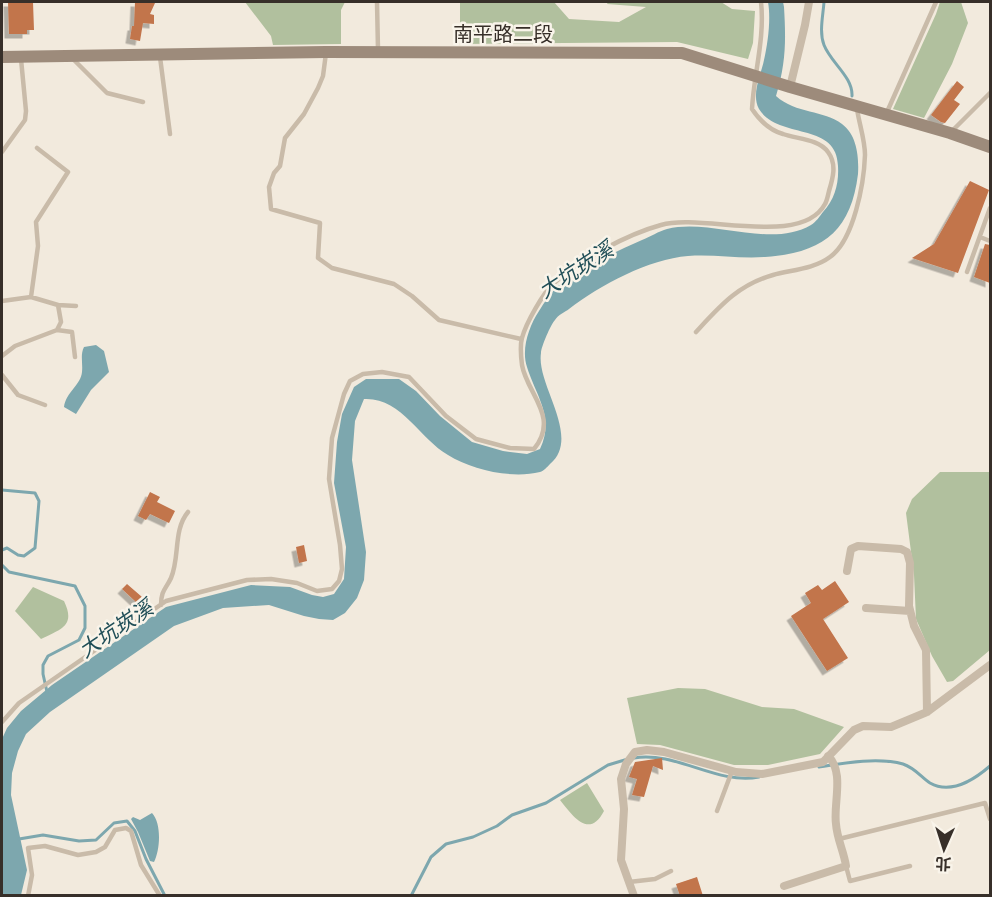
<svg xmlns="http://www.w3.org/2000/svg" width="992" height="897" font-family="Barlow,'Noto Sans TC',sans-serif">
<style>
.green{fill:#b1c09e}
.water{fill:#7da7ae}
.lines{fill:none;stroke-linecap:round;stroke-linejoin:round}
.stream{stroke:#7da7ae;stroke-width:3}
.building{fill:#c2744b;filter:url(#shadow)}
.lane{stroke:#c9bba9;stroke-width:4.5}
.street{stroke:#c9bba9;stroke-width:8}
.secondary{stroke:#9d8b7b;stroke-width:12}
.labels{text-anchor:middle;dominant-baseline:central;stroke-width:5;stroke-linejoin:round;paint-order:stroke}
.street-label{font-size:20px;fill:#372f29;stroke:#f9f4ea}
.water-label{font-size:21px;font-style:italic;fill:#204e57;stroke:#f9f4ea}
</style>
<defs>
<filter id="shadow"><feDropShadow dx="-4.5" dy="4.5" stdDeviation="0" flood-color="#0004"/></filter>
</defs>
<rect width="100%" height="100%" fill="#f2eadd"/>
<!-- green -->
<path class="green" d="M245 2H345L341 10V44L273 45 271 36Z
M460 2H554L569 19 619 22 646 7 607 4 608 2H721L732 9 755 11 753 43 748 59 677 42 460 44Z
M940 2H961L968 23 952 64 924 118 893 109 936 14Z
M940 472H990V650L953 681 947 682 932 656 916 619 914 575 906 513 912 499Z
M33 587 64 601C76 626 61 629 41 639L15 611Z
M678 688 705 689 762 707 794 709 844 727 820 754 768 765H734L660 745 637 744 627 698Z
M587 783 604 811C589 840 572 815 560 800Z"/>
<!-- water -->
<path class="water" d="M768 2H783L784 7C786 41 786 63 776 96 796 114 824 110 842 124 857 135 859 157 858 174 851 232 822 253 765 257 739 259 714 254 688 256 649 259 600 285 569 309 565 312 558 315 555 320 551 324 541 347 541 353 536 385 582 437 550 464 547 467 544 471 540 472 512 479 472 470 448 455 420 439 401 397 364 399L355 421 352 460 366 552 364 580 357 598 345 613 333 620 319 619 304 616 269 605 223 608 174 626 50 712 26 734 18 751 12 773 11 795 27 870 21 895 2 896V739L7 728 21 711 52 685 166 607 251 585 290 587 312 595 323 597 334 594 344 579 346 547 334 483 337 442 342 414 354 387 366 379H399L416 391 440 416 472 442 503 451 527 454 540 449C555 417 536 396 527 367 521 349 529 326 539 311 544 303 551 292 558 286 584 266 613 253 642 240 650 237 659 231 667 229 711 218 770 249 811 225 816 222 820 216 823 212 835 199 839 183 838 166 837 121 778 140 759 109 751 94 761 75 764 60 768 42 771 19 768 2Z
M96 345 104 351 109 372 91 390 76 414 64 407C66 392 81 385 82 372 83 363 80 355 84 347Z
M152 813C162 824 160 850 154 862L150 861 138 832 131 819 133 817 140 820Z"/>
<g class="lines">
<!-- stream -->
<path class="stream" d="M824 2C823 16 819 32 824 45 831 63 853 77 852 96
M2 490 35 493 39 501 35 548 24 556 18 555 7 548 2 550
M2 565 9 572 75 586 85 606V628L79 640 48 656 43 665V674L47 692
M634 758C677 751 716 785 759 777
M819 767C844 763 878 757 903 764 915 768 921 777 930 783 951 795 975 779 990 766
M19 839 43 835 79 841 96 840 114 823 127 821 135 831 146 859 165 896
M411 896 431 857 446 844 473 837 497 826 512 815 546 803 608 765 628 759"/>
</g>
<!-- building -->
<path class="building" d="M8 2H33L34 30H27V34H9Z
M135 2 155 3 150 14 154 15V24L143 23 140 41 130 39 132 26H134Z
M957 81 964 87 954 100 960 104 945 123 941 122 931 115Z
M970 181 989 190 958 273 912 258 934 244Z
M985 244 990 245V283L974 277Z
M150 492 160 497 157 502 175 511 169 523 150 514 146 520 138 516Z
M304 545 307 561 299 563 296 547Z
M835 581 849 602 823 619 848 658 827 671 791 616 811 603 805 593 818 585 822 590Z
M127 584 142 597 136 602 122 589Z
M662 758 663 770 653 766 644 797 632 795 637 779 629 777 635 762Z
M697 877 703 896H680L676 884Z"/>
<g class="lines">
<!-- lane -->
<path class="lane" d="M377 2 378 50
M326 53 323 76 318 88 304 114 285 138 280 166 274 173 269 187 271 209 320 223 318 258 332 268 394 284 412 296 439 320 521 339
M160 57 170 134
M72 58 107 93 143 102
M887 112 936 2
M952 131 990 93
M2 152 25 120 26 111 21 59
M980 237 990 241
M967 272 990 208
M31 297 38 246 36 222 68 172 37 148
M2 301 31 297 58 305 61 322 57 330 15 346 2 356
M58 305 76 306
M57 330 72 332 75 357
M696 332C720 306 738 285 773 275 791 270 814 269 830 257 854 240 864 183 865 155 865 140 859 123 857 109
M2 375 18 395 45 405
M161 605C161 590 166 589 171 578 180 557 173 530 188 512
M2 722 19 703 166 601 247 580 271 579 297 583 317 591 332 589 339 581 342 569 340 545 329 479 332 438 344 394 350 381 363 374 382 372 409 377 446 416 476 439 510 448 534 449C560 417 527 394 522 365 521 357 520 345 522 338 526 323 543 293 554 283 579 260 628 234 661 225 702 213 801 248 825 204 827 201 828 195 829 191 833 178 837 164 828 152 819 139 797 139 783 134 769 130 760 121 752 109 754 73 765 38 761 2
M717 811 732 771
M839 839 985 803 990 819
M846 866 850 881 910 866
M629 882 655 879 671 871
M28 896 32 875 28 848 45 846 78 855 96 852 105 847 115 830 126 828 131 831 141 865 160 896"/>
<!-- street -->
<path class="street" d="M790 87 805 25 809 2
M847 571 851 549 858 546 901 549 907 552 910 563 909 606 914 626 926 650 927 712
M866 608 910 611
M784 886 846 866C844 852 837 839 836 824 833 804 845 772 828 756
M634 896 621 860 624 809 621 779 626 764 635 752 647 750 664 752 736 772 762 774 823 762 854 730 863 726 891 727 927 712 990 665"/>
<!-- secondary -->
<path class="secondary" d="M2 57 326 52 682 53 790 87 950 133 990 147"/>
</g>
<g class="labels">
<!-- street labels -->
<g class="street-label">
<text x="503" y="33">南平路二段</text>
</g>
<!-- water labels -->
<g class="water-label">
<text transform="translate(575 269) rotate(-33)">大坑崁溪</text>
<text transform="translate(115 628) rotate(-34)">大坑崁溪</text>
</g>
</g>
<!-- border -->
<rect width="992" height="897" fill="none" stroke="#372f29" stroke-width="6"/>
<!-- north arrow -->
<g transform="translate(944 849) rotate(183)" stroke="#f9f4ea" stroke-width="4.5" paint-order="stroke">
<path d="M0-4.5L10 22L0 15L-10 22Z" fill="#372f29"/>
<text y="-9" font-size="16" font-weight="bold" text-anchor="middle" fill="#372f29">北</text>
</g>
</svg>
